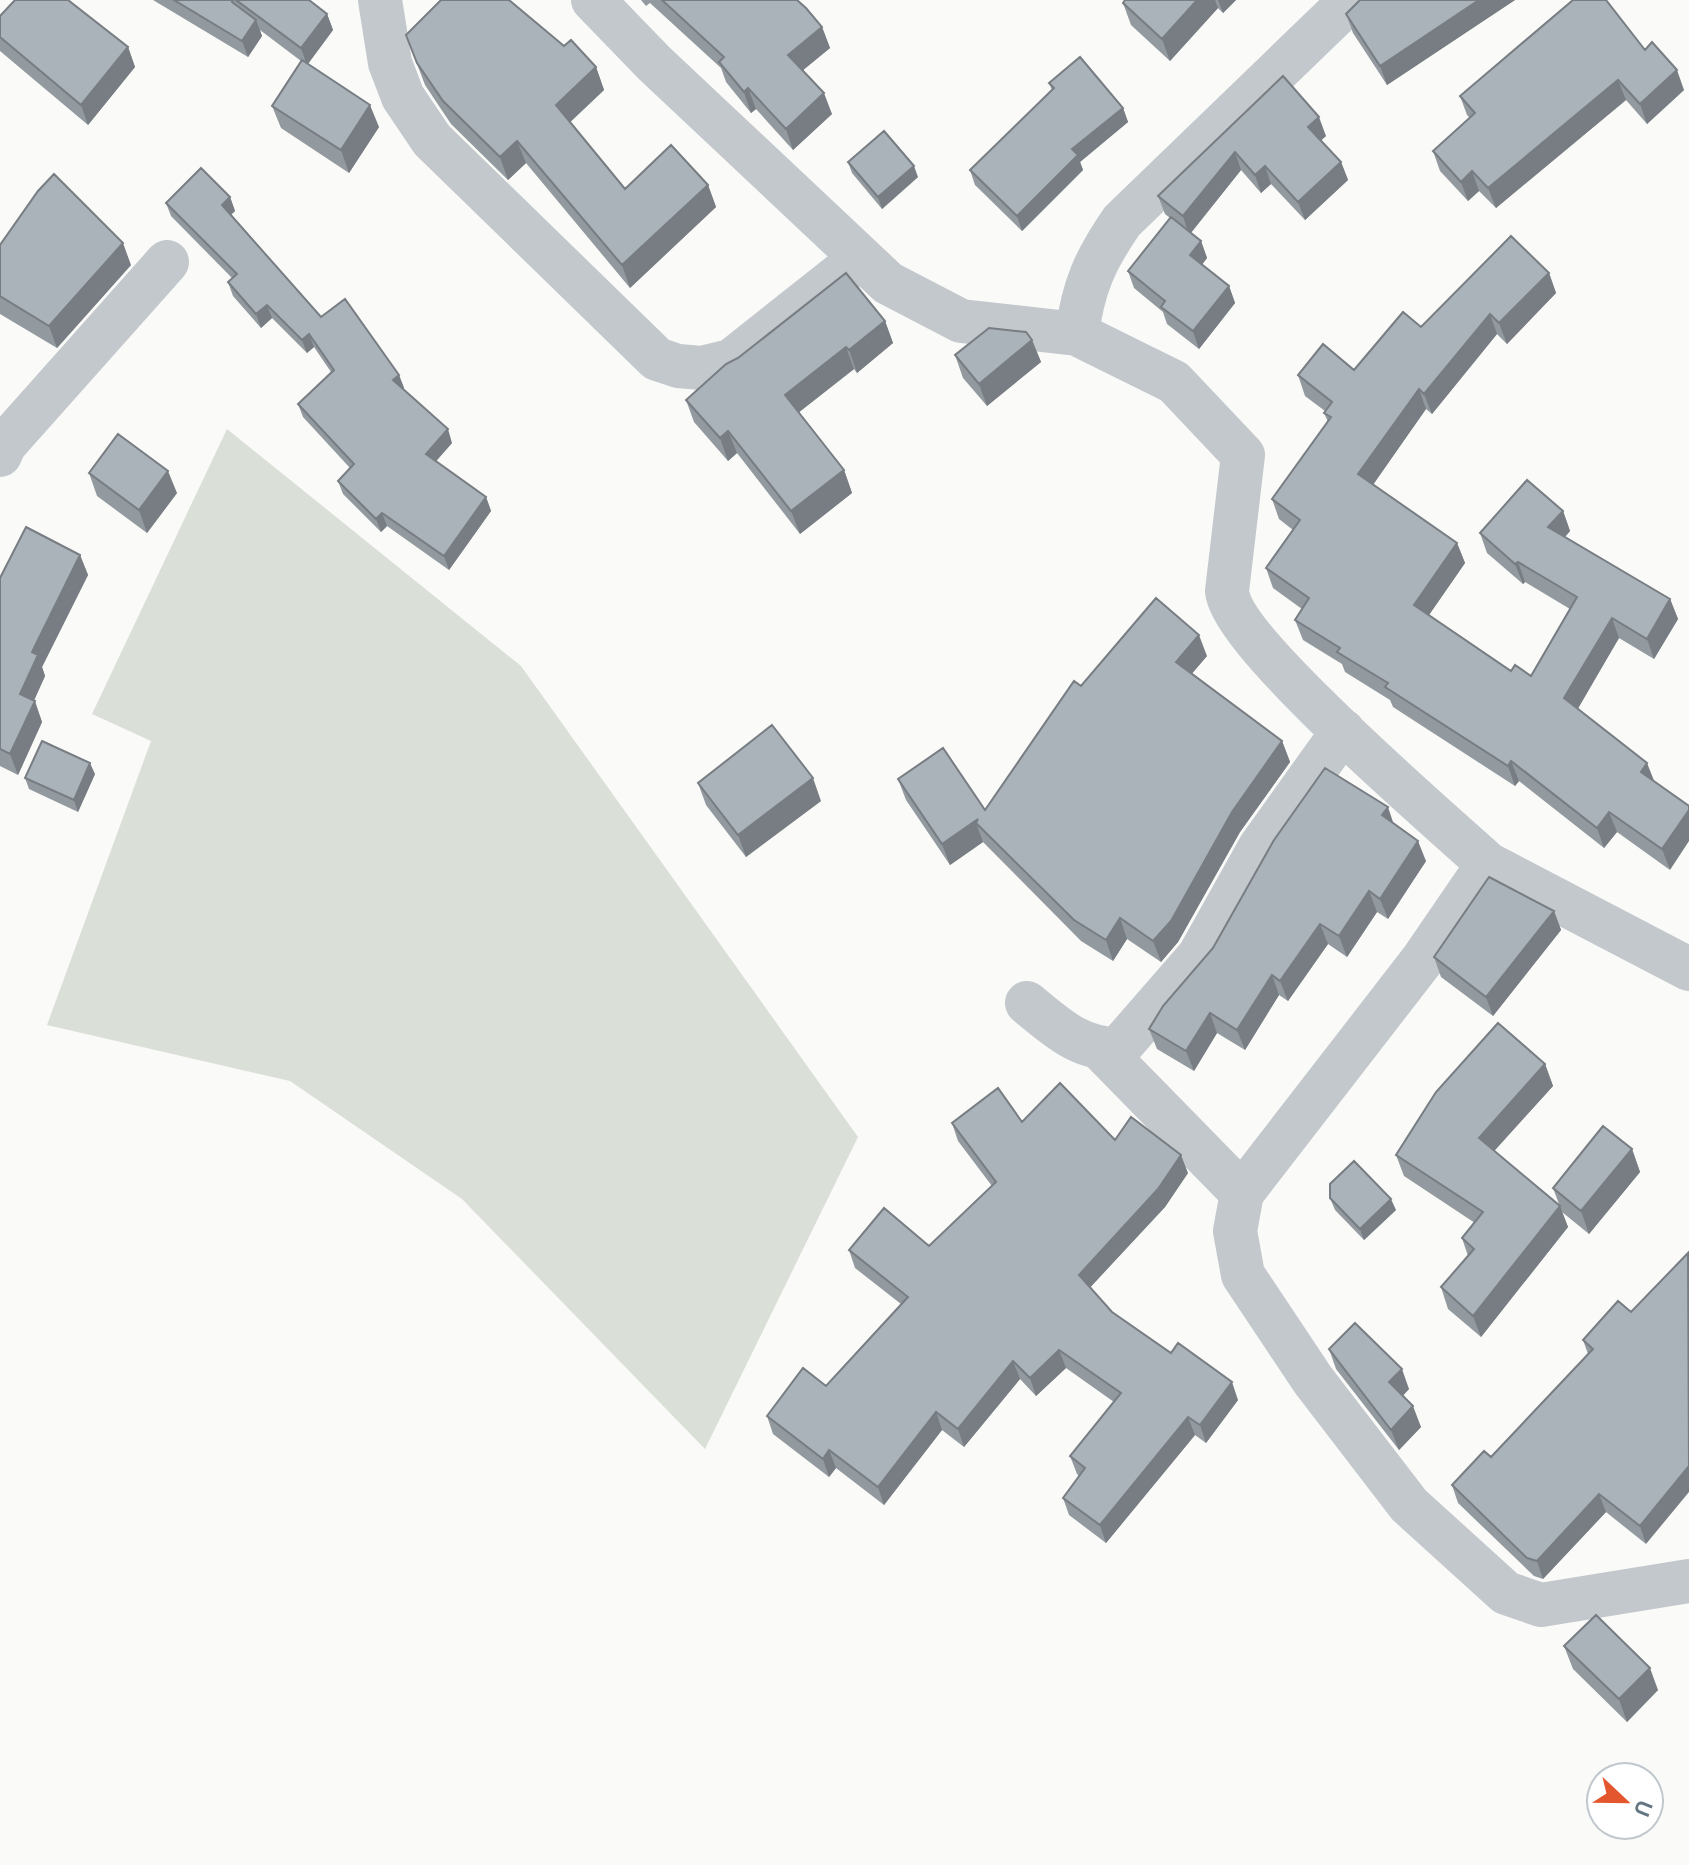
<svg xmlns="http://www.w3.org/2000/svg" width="1689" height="1865" font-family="'Space Grotesk',sans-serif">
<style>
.green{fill:#dadfd7}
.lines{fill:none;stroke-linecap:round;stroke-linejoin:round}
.minor{stroke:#c3c8cc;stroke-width:44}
.wall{fill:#929a9f}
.shaded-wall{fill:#777d82}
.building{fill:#aab3b9;stroke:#777d82;stroke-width:2}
</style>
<rect width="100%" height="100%" fill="#fafaf8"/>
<!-- green -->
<path class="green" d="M227 429 521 666 858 1137 705 1449 462 1199 290 1081 47 1025 151 741 92 714Z"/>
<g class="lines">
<!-- minor -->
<path class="minor" d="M380 0 390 63 403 97 432 140 657 359 678 366 702 368 731 361 861 258
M593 0 654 63 888 283 961 321 1077 334 1174 382 1243 455 1227 591C1231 642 1441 821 1488 864L1423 959 1242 1193 1235 1231 1243 1275 1313 1380 1409 1505 1506 1593 1541 1605 1689 1581
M1077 334C1083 287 1095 260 1122 221L1351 0
M0 455 5 444 167 262
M1488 864 1689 969
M1027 1003C1056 1027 1079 1049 1118 1049L1199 956 1260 847 1343 731
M1101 1049 1242 1193"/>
</g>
<!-- wall -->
<path class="wall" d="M153 0H309L327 14 333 30 308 64 379 127 349 173 281 128 272 106 301 61 260 30 262 36 248 57Z
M641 0H797L822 27 830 48 803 70 832 114 793 150 756 109 751 113 726 82 721 68 650 3 646 6Z
M1125 0H1236L1223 13 1218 8 1170 61 1131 25 1123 3Z
M1360 0H1515L1387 85 1353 33 1346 14Z
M0 16 128 47 135 67 88 125 0 51Z
M406 35 564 46 596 67 604 90 570 122 625 189 708 185 716 207 630 288 526 163 508 180 451 124 425 85Z
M1645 50 1684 90 1647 124 1626 100 1496 208 1479 191 1468 201 1440 171 1433 151 1470 118 1467 115 1460 96Z
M1283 76 1326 136 1321 140 1341 162 1348 180 1305 220 1271 184 1261 193 1241 170 1191 233 1201 241 1207 258 1202 265 1229 286 1235 303 1199 349 1167 324 1163 312 1134 288 1128 271 1170 218 1165 214 1158 196Z
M1049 83 1123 108 1128 122 1080 162 1083 170 1022 231 975 185 970 170 1052 90Z
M848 162 918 177 882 209 852 173Z
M230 197 235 211 231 215 321 317 399 375 404 388 403 389 452 443 436 461 486 497 491 511 449 570 387 526 381 532 343 494 338 481 350 468 303 417 298 404 331 372 314 347 307 353 272 318 261 328 233 296 228 282 232 278 171 216 166 203Z
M0 245 131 265 57 348 0 314Z
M1549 273 1556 293 1507 344 1497 334 1432 414 1426 409 1373 484 1457 543 1465 563 1429 615 1511 671 1531 676 1570 609 1525 582 1523 584 1487 553 1480 533 1563 511 1570 531 1565 537 1670 599 1678 619 1654 659 1619 638 1577 709 1647 763 1670 870 1617 832 1604 848 1519 781 1515 786 1393 707 1390 700 1345 672 1342 664 1303 640 1295 620 1302 609 1273 588 1266 568 1293 530 1279 519 1272 499 1328 422 1324 413 1325 411 1305 396 1298 375 1354 370 1421 327Z
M885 321 893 343 857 373 854 369 799 412 844 470 852 493 800 534 737 453 728 461 694 422 686 400Z
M1032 340 1041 362 987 406 963 378 955 355Z
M89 473 177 493 147 533 97 496Z
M80 555 88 575 42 667 45 676 34 701 42 722 18 775 0 766V578Z
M1207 656 1192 673 1282 741 1290 762 1240 832 1178 942 1161 962 1127 939 1113 961 1081 941 983 842 950 865 906 800 898 779 985 810 1081 686Z
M95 774 78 812 29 789 25 778Z
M698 783 821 801 746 857 706 805Z
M1394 823 1426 861 1388 919 1377 912 1347 957 1328 944 1288 1001 1279 995 1245 1050 1217 1033 1194 1071 1157 1049 1149 1029Z
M1554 911 1561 930 1493 1016 1441 977 1434 957Z
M1545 1064 1553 1086 1494 1151 1559 1204 1553 1188 1632 1149 1640 1172 1589 1234 1562 1212 1568 1227 1481 1337 1448 1309 1441 1287 1468 1256 1462 1238 1475 1223 1404 1176 1396 1155Z
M1022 1122 1115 1140 1188 1173 1165 1207 1090 1287 1112 1312 1238 1400 1206 1443 1195 1435 1106 1543 1069 1515 1063 1498 1079 1476 1077 1474 1070 1456 1114 1402 1066 1368 1036 1396 1020 1379 964 1447 942 1430 884 1505 836 1468 829 1477 773 1434 767 1416 826 1386 901 1304 855 1268 849 1250 929 1246 992 1186 958 1141 952 1123Z
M1330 1198 1396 1210 1364 1240 1335 1210Z
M1618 1301 1646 1544 1606 1512 1543 1579 1534 1576 1458 1503 1452 1485 1491 1457 1588 1354 1583 1340Z
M1329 1349 1409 1389 1403 1396 1421 1427 1399 1450 1336 1369Z
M1564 1646 1658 1690 1627 1722 1573 1669Z"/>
<!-- shaded-wall -->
<path class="shaded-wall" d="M1197 0H1215L1218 8 1170 61 1162 39Z
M1218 0H1236L1223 13Z
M1479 0H1515L1387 85 1380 66Z
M327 14 333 30 307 65 301 48Z
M256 20 262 36 248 57 242 41Z
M822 27 830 48 796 76 788 55Z
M128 47 135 67 88 125 81 105Z
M596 67 604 90 564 128 556 105Z
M1677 70 1684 90 1647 124 1640 104Z
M1618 80 1626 100 1496 208 1488 188Z
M748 88 756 109 751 113 744 92Z
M824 93 832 114 793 150 786 129Z
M370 105 379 127 349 173 341 150Z
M1123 108 1128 122 1080 162 1083 170 1022 231 1017 216 1072 149Z
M1319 117 1326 136 1315 146 1308 127Z
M517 141 526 163 508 180 500 157Z
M1235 152 1241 170 1189 235 1183 216Z
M1341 162 1348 180 1305 220 1298 202Z
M914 166 918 177 882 209 878 197Z
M1265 166 1271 184 1261 193 1255 175Z
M1472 171 1479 191 1468 201 1461 182Z
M708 185 716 207 630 288 622 265Z
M230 197 235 211 227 218 222 205Z
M1201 241 1207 258 1196 272 1190 255Z
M123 243 131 265 57 348 49 326Z
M1549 273 1556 293 1507 344 1499 323Z
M1229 286 1235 303 1199 349 1193 331Z
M267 305 272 318 261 328 256 314Z
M1490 314 1497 334 1432 414 1424 394Z
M885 321 893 343 857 373 849 350Z
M309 334 314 347 307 353 302 340Z
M1032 340 1041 362 987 406 979 384Z
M846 347 854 369 793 417 785 395Z
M399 375 404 388 398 394 393 380Z
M1419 389 1426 409 1366 495 1358 474Z
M448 429 452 443 431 467 426 454Z
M728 431 737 453 728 461 720 438Z
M844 470 852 493 800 534 791 511Z
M168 471 177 493 147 533 139 510Z
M486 497 491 511 449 570 444 556Z
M1563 511 1570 531 1555 548 1548 527Z
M382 513 387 526 381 532 376 519Z
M1457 543 1465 563 1422 625 1414 605Z
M80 555 88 575 42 667 45 676 27 715 20 694 32 652Z
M1518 562 1525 582 1523 584 1515 564Z
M1670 599 1678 619 1654 659 1647 639Z
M1612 618 1619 638 1572 719 1564 698Z
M1199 635 1207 656 1184 683 1176 662Z
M35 701 42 722 18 775 10 754Z
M1282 741 1290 762 1240 832 1178 942 1161 962 1153 941 1232 812Z
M1511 761 1519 781 1515 786 1508 766Z
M90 763 95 774 78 812 74 800Z
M1647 763 1655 783 1641 772Z
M813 778 821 801 746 857 738 835Z
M1388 807 1395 828 1382 815Z
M1689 810V841L1670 870 1662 849Z
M1609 812 1617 832 1604 848 1597 828Z
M978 819 976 823 983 842 950 865 942 844Z
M1418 841 1426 861 1388 919 1380 899Z
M1369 891 1377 912 1347 957 1339 936Z
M1554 911 1561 930 1493 1016 1486 997Z
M1120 918 1127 939 1113 961 1106 940Z
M1320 924 1328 944 1288 1001 1280 981Z
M1272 975 1279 995 1245 1050 1237 1030Z
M1210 1013 1217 1033 1194 1071 1186 1051Z
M1545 1064 1553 1086 1487 1159 1479 1138Z
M1632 1149 1640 1172 1589 1234 1581 1211Z
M1181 1155 1188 1173 1165 1207 1086 1292 1079 1275Z
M1391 1199 1396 1210 1364 1240 1360 1229Z
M1560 1206 1568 1227 1481 1337 1473 1316Z
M1059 1350 1066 1368 1036 1396 1030 1378Z
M1013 1361 1020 1379 964 1447 958 1429Z
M1402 1369 1409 1389 1396 1402 1389 1382Z
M1232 1382 1238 1400 1206 1443 1200 1425Z
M1413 1406 1421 1427 1399 1450 1391 1430Z
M936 1412 942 1430 884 1505 878 1487Z
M1188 1417 1195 1435 1106 1543 1100 1525Z
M829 1450 836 1468 829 1477 823 1459Z
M1689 1466V1492L1646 1544 1640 1526Z
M1599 1494 1606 1512 1543 1579 1537 1561Z
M1650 1668 1658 1690 1627 1722 1619 1699Z"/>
<!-- building -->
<path class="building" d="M15 0H68L128 47 81 105 0 37V16Z
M174 0H233L232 2 256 20 242 41Z
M236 0H309L327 14 301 48Z
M441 0H509L564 46 571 40 596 67 556 105 625 189 671 145 708 185 622 265 517 141 500 157 443 101 417 63 406 35Z
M662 0H797L806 8 822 27 788 55 824 93 786 129 748 88 744 92 719 62 724 57Z
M1125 0H1197L1162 39 1123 3Z
M1360 0H1479L1380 66 1346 14Z
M1573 0H1606L1645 50 1652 42 1677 70 1640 104 1618 80 1488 188 1472 171 1461 182 1433 151 1475 113 1460 96Z
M1080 57 1123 108 1072 149 1078 155 1017 216 970 170 1054 88 1049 83Z
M302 60 370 105 341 150 272 106Z
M1283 76 1319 117 1308 127 1341 162 1298 202 1265 166 1255 175 1235 152 1183 216 1158 196Z
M884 131 914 166 878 197 848 162Z
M201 168 230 197 222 205 321 317 345 299 399 375 393 380 448 429 426 454 486 497 444 556 382 513 376 519 338 481 354 464 298 404 334 370 309 334 302 340 267 305 256 314 228 282 237 274 166 203Z
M54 174 123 243 49 326 0 296V245L38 191Z
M1171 217 1201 241 1190 255 1229 286 1193 331 1161 307 1165 301 1128 271Z
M1511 236 1549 273 1499 323 1490 314 1424 394 1419 389 1358 474 1457 543 1414 605 1511 671 1515 665 1531 676 1577 597 1518 562 1515 564 1480 533 1527 480 1563 511 1548 527 1670 599 1647 639 1612 618 1564 698 1647 763 1641 772 1689 806V810L1662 849 1609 812 1597 828 1511 761 1508 766 1385 687 1388 683 1337 652 1340 648 1295 620 1309 598 1266 568 1300 520 1272 499 1331 417 1324 413 1332 402 1298 375 1323 344 1354 370 1403 312 1421 327Z
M846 273 885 321 849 350 846 347 785 395 844 470 791 511 728 431 720 438 686 400 726 364 738 358Z
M989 328 1026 332 1032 340 979 384 955 355Z
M118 434 168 471 139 510 89 473Z
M26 527 80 555 32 652 38 655 20 694 35 701 10 754 0 749V578Z
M1156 598 1199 635 1176 662 1282 741 1232 812 1171 921 1153 941 1120 918 1106 940 1074 920 976 823 978 819 942 844 898 779 943 748 985 810 1074 681 1081 686Z
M772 725 813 778 738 835 698 783Z
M42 741 90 763 74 800 25 778Z
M1325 768 1388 807 1382 815 1418 841 1380 899 1369 891 1339 936 1320 924 1280 981 1272 975 1237 1030 1210 1013 1186 1051 1149 1029 1163 1006 1213 948 1274 840Z
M1489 877 1554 911 1486 997 1434 957Z
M1498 1023 1545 1064 1479 1138 1560 1206 1473 1316 1441 1287 1474 1249 1462 1238 1483 1212 1396 1155 1436 1092Z
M1060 1083 1115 1140 1131 1117 1181 1155 1158 1189 1079 1275 1112 1312 1171 1353 1178 1343 1232 1382 1200 1425 1188 1417 1100 1525 1063 1498 1085 1468 1070 1456 1121 1393 1059 1350 1030 1378 1013 1361 958 1429 936 1412 878 1487 829 1450 823 1459 767 1416 803 1368 826 1386 908 1297 849 1250 884 1208 929 1246 996 1182 952 1123 998 1088 1022 1122Z
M1603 1126 1632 1149 1581 1211 1553 1188Z
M1354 1161 1391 1199 1360 1229 1330 1198V1184Z
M1688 1253 1689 1466 1640 1526 1599 1494 1537 1561 1527 1558 1452 1485 1484 1451 1491 1457 1593 1349 1583 1340 1618 1301 1631 1312Z
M1355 1323 1402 1369 1389 1382 1413 1406 1391 1430 1329 1349Z
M1596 1615 1650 1668 1619 1699 1564 1646Z"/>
<!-- north arrow -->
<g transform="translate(1625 1801) rotate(112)"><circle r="38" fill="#ffffff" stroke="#c1c8cd" stroke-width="2"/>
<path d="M0-6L14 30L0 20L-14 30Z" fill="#e4572e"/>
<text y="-12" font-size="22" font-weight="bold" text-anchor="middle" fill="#657683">U</text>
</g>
</svg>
